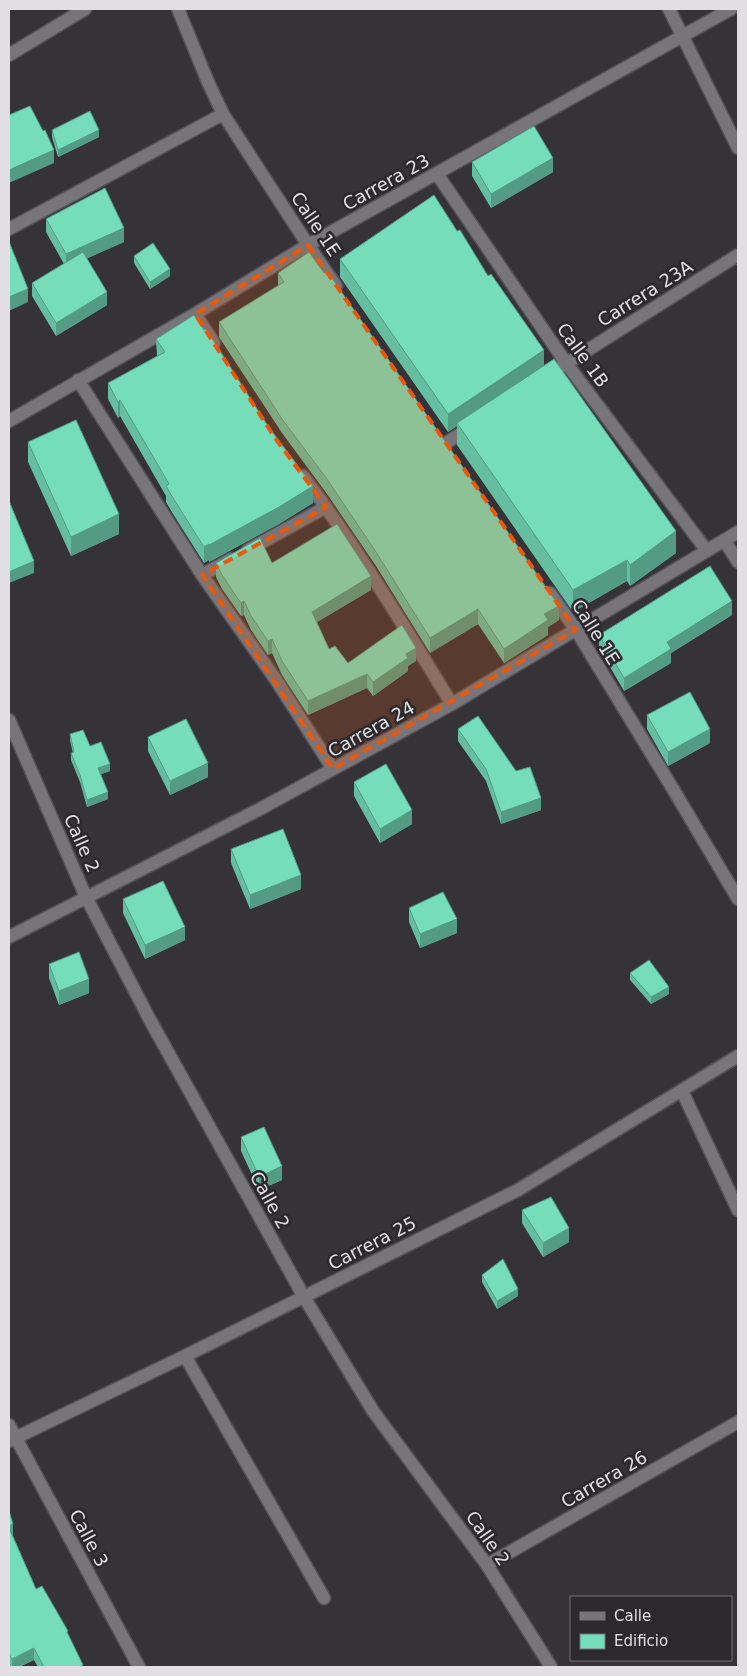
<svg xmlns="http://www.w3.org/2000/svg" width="747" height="1676" font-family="'DejaVu Sans',sans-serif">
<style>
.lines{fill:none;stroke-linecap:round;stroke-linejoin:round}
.minor-casing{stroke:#545257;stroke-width:15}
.minor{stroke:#77747a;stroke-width:12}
.wall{fill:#65bea0}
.shaded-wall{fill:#539b82}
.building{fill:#76ddba;stroke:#539b82}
.marked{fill:#e8590c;fill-opacity:0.2;stroke:#e8590c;stroke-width:4;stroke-dasharray:10 6;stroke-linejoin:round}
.labels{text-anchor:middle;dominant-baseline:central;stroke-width:5;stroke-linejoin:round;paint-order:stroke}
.street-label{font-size:18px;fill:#e1dfe3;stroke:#2c292e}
</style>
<rect width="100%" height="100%" fill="#363338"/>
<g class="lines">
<defs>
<path id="minor" d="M178 9 208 82 223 114 308 245 336 286
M669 9 738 148
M9 55 85 9
M437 174 566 363 707 551
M9 229 223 114
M195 314 214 343
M561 367 738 255
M78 380 202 575 276 680 333 769
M9 421 195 314 308 245 731 9
M446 443 471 427
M303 476C358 549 404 627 452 704
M724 540 738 562
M248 550 326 507
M202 575 231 559
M550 593 576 630 676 794 738 899
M9 720 86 897 150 1020 304 1297 373 1411 487 1565 551 1667
M9 937 260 809 452 704 738 532
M682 1091 738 1210
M185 1356 324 1598
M9 1425 139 1667
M9 1441 185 1356 518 1190 738 1056
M487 1565 738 1422"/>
</defs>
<!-- minor casing -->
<use href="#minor" class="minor-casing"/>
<!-- minor -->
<use href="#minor" class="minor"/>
</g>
<!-- wall -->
<path class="wall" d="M52 130 99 137 58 157 52 137Z
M472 162 553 172 491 208 472 176Z
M46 219 124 242 87 258 107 305 56 336 32 296V283L64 264 46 232Z
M134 256 170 276 150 289 134 263Z
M340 259 488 276 544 365 676 553 630 586 627 581 573 612 457 445V426L448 432 340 277Z
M278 273 559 620 548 627V635L504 663 478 624 430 653 376 566 327 494 282 433 219 337V322L278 286Z
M156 339 313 503 279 524 209 562V560L204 563 173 514 166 502V496L120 416 118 418 108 399V383L157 356Z
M28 442 119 534 71 556 28 462Z
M216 563H272L371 590 317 622 329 649 348 663 416 661 408 666V671L373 696 367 688 308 715 282 675 272 653 268 655 251 630 244 615 241 616 222 589 216 577Z
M732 615 671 653V663L624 691 599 648V635Z
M647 715 710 743 668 766 647 729Z
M458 729 541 810 501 824 486 781 458 741Z
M70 734 90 746 110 771 101 774 108 799 87 807 80 782 71 760V753H73L70 741Z
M148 737 208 777 170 795 148 751Z
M354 782 412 824 380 843 354 796Z
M231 849 301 889 250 909 231 863Z
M123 899 185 940 145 959 123 913Z
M409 908 457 933 420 948 409 922Z
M49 964 89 993 59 1005 49 978Z
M630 973 669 994 651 1004 630 980Z
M241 1137 282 1180 259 1190 241 1151Z
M522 1210 569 1242 543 1257 522 1223Z
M482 1275 518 1296 497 1309 482 1282Z
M9 1511 13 1536 36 1589 68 1635 83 1667H38L34 1660 19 1667H10L9 1665Z"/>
<!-- shaded-wall -->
<path class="shaded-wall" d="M99 130V137L58 157V150Z
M54 150V163L9 183V170Z
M553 158V172L491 208V194Z
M124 228V242L66 268V254Z
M170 269V276L150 289V282Z
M28 289V302L9 311V297Z
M107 292V305L56 336V323Z
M544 350V368L457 423V426L448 432V414Z
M120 400V416L118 418V402Z
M313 486V503L279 524 209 562V545Z
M119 514V534L71 556V537Z
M676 531V553L630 586V565Z
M209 544V560L204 563V547Z
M627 560V581L573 612V590Z
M34 561V573L9 583V572Z
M371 576V590L312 625V612Z
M244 601V615L241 616V603Z
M732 601V615L671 653V663L624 691V678L667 642Z
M559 606V620L548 627V635L504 663V649L544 614Z
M478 609V624L430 653V638Z
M272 639V653L268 655V641Z
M416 648V661L408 666V671L373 696V682L406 654Z
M367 674V688L308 715V701Z
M710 729V743L668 766V752Z
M208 763V777L170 795V781Z
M110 764V771L98 775V768Z
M108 792V799L87 807V800Z
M541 798V810L501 824V812Z
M412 810V824L380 843V829Z
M301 875V889L250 909V895Z
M457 919V933L420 948V934Z
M185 927V940L145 959V945Z
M89 979V993L59 1005V991Z
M669 987V994L651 1004V997Z
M282 1166V1180L259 1190V1177Z
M569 1228V1242L543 1257V1243Z
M518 1289V1296L497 1309V1301Z
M13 1524V1536L9 1538V1526Z
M34 1648V1660L19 1667H12V1659Z"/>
<!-- building -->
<path class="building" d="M30 106 43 131 45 130 54 150 9 170V115Z
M90 111 99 130 58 150 52 130Z
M534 126 553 158 491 194 472 162Z
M105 188 124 228 66 254 46 219Z
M434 195 457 231 460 230 488 276 491 274 544 350 448 414 340 259Z
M153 243 170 269 150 282 134 256Z
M10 244 28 289 9 297V245Z
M83 252 107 292 56 323 32 283Z
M309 252 324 273 327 271 559 606 544 614 548 620 504 649 478 609 430 638 376 552 327 479 282 419 219 322 284 282 278 273Z
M194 315 204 330 206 329 268 426 313 486 279 507 209 545V544L204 547 173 498 166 486 169 484 120 400 118 402 108 383 165 352 156 339Z
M554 359 676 531 630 565 627 560 573 590 457 423Z
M76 420 119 514 71 537 28 442Z
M9 501 34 561 9 572Z
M337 524 371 576 312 612 329 649 335 646 348 663 402 625 416 648 406 654 408 658 373 682 367 674 308 701 282 661 272 639 268 641 251 616 244 601 241 603 222 575 216 563 260 538 272 563Z
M710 566 732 601 667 642 671 649 624 678 599 635Z
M690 692 710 729 668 752 647 715Z
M478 716 516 771 530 767 541 798 501 812 486 769 458 729Z
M186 719 208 763 170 781 148 737Z
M83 730 90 746 101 742 110 764 98 768 108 792 87 800 80 775 71 753 74 752 70 734Z
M386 764 412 810 380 829 354 782Z
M283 829 301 875 250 895 231 849Z
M163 881 185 927 145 945 123 899Z
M443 892 457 919 420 934 409 908Z
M79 952 89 979 59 991 49 964Z
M649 960 669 987 651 997 630 973Z
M264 1127 282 1166 259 1177 241 1137Z
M551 1197 569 1228 543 1243 522 1210Z
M503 1259 518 1289 497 1301 482 1275Z
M9 1511 13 1524 9 1526Z
M9 1528 36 1589 42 1586 68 1631 67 1632 83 1665 79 1667H44L34 1648 12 1659 9 1654Z"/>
<!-- marked area -->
<path class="marked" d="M308 245 576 630 333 769 202 575 326 507 275 438 195 314Z"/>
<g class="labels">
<!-- street labels -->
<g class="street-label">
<text transform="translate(386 182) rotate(-29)">Carrera 23</text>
<text transform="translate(316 224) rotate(56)">Calle 1E</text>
<text transform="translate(645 293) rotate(-32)">Carrera 23A</text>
<text transform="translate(583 355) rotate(54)">Calle 1B</text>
<text transform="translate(596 632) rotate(58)">Calle 1E</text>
<text transform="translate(371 729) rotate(-29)">Carrera 24</text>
<text transform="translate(82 843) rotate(66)">Calle 2</text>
<text transform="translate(270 1200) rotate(61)">Calle 2</text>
<text transform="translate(372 1243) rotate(-27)">Carrera 25</text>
<text transform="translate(604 1479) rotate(-30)">Carrera 26</text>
<text transform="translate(89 1538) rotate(62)">Calle 3</text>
<text transform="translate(488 1538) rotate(55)">Calle 2</text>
</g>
</g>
<!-- border -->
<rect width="747" height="1676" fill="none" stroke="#e1dfe3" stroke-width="20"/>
<!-- legend -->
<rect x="570" y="1596" width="162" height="65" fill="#2c292e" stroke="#747276"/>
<rect x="580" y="1612" width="25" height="8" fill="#77747a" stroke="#747276"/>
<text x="614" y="1621" font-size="15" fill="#e1dfe3">Calle</text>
<rect x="580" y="1634" width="25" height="15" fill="#76ddba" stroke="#747276"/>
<text x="614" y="1646" font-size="15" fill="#e1dfe3">Edificio</text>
</svg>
